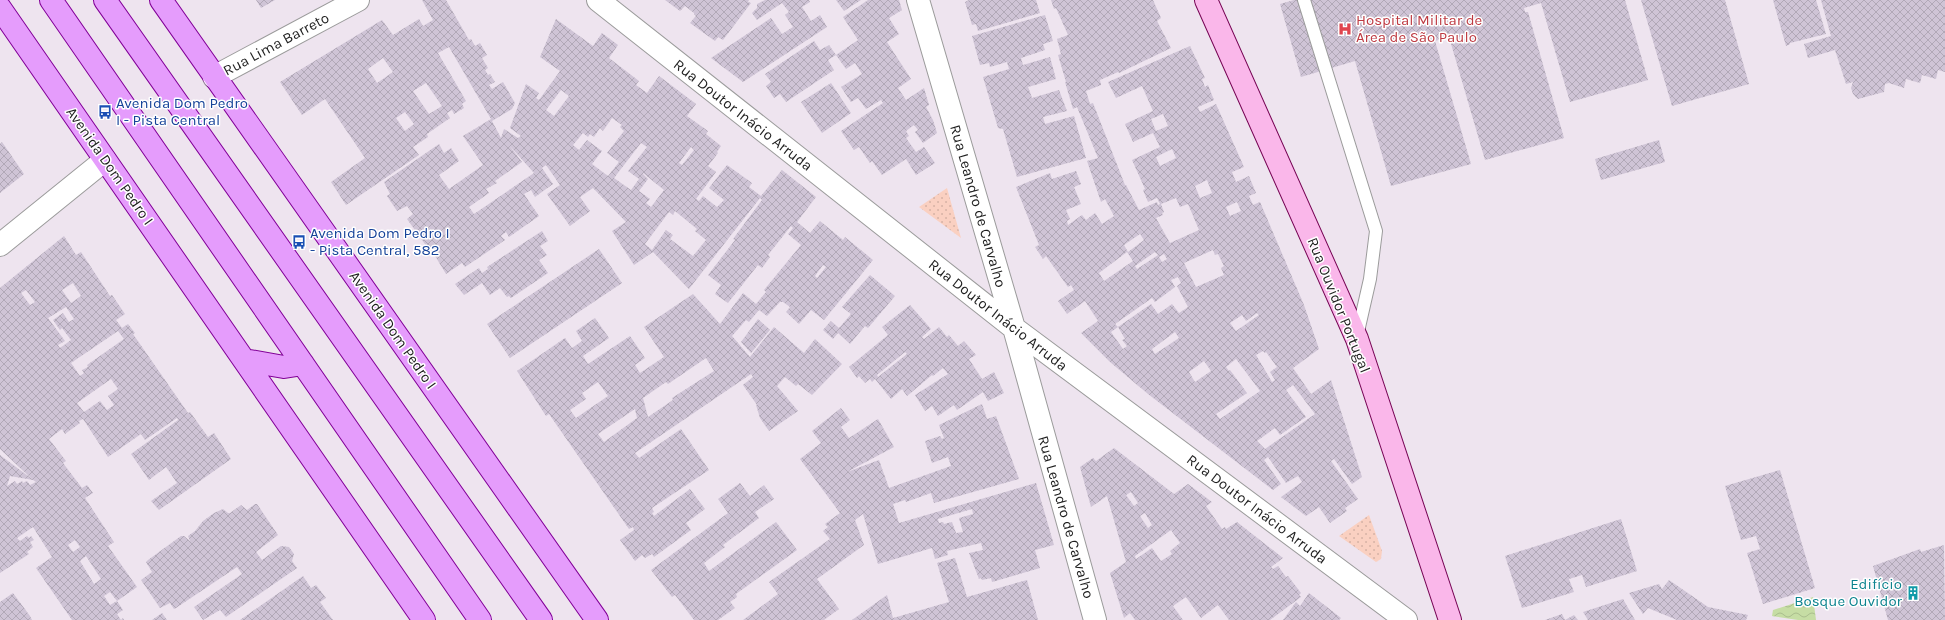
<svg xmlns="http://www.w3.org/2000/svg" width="1945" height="620" font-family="Karla,sans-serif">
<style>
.park{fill:url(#park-dots)}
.water{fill:url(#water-waves)}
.building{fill:url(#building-cross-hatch);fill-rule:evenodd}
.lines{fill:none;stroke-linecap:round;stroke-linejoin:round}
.lane-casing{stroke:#9b9b9b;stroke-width:14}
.street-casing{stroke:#9b9b9b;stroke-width:24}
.secondary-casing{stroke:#760454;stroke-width:24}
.primary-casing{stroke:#820098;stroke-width:24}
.lane{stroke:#fff;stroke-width:12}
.street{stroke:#fff;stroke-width:22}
.secondary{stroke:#fab7ea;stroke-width:22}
.primary{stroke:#e59cfc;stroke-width:22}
.labels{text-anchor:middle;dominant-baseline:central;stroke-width:3;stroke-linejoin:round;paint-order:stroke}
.health-label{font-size:15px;fill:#be3a42;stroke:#fff;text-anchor:start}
.street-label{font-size:15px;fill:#1e1e1e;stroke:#fff}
.transit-label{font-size:15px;fill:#164399;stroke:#fff;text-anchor:start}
.culture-label{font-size:15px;fill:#0d838f;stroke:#fff;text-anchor:end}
</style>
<defs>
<pattern id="park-dots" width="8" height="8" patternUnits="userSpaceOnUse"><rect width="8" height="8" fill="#fad0c1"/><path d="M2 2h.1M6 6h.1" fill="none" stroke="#d6b2a5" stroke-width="1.8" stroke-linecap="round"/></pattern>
<pattern id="water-waves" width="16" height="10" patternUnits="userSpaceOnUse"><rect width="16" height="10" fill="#c6dda4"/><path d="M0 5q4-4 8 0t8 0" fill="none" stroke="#aabd8d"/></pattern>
<pattern id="building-cross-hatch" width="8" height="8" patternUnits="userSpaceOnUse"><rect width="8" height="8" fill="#cfc4d6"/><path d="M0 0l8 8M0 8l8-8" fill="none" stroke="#b1a8b7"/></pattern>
</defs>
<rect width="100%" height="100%" fill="#eee4ef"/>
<!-- park -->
<path class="park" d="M947 188 961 238 919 207Z
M1369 515 1382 551 1381 559 1376 562 1339 536Z"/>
<!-- water -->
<path class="water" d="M1813 597 1816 620H1798L1772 616 1773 610Z"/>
<!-- building -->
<path class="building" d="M256 0H275L261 8Z
M422 0H446L469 40 471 39 475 46 480 43 487 55 482 58 488 68 485 70 488 75 490 74 495 82 489 85 492 89 503 82 515 103 512 109 492 121 501 138 504 129 518 138 521 136 510 128 526 84 539 93 536 98 539 100 560 71 540 57 556 19 593 46 602 33 618 45 609 58 639 81 636 85 647 93 659 76 696 104 687 116 708 131 706 134 721 146 717 152 718 153 708 166 716 172 696 199 699 201 703 196 717 207 724 200 709 188 727 165 752 183 749 187 761 196 782 170 816 197 797 222 810 233 820 221 843 240 845 237 873 260 824 320 811 310 799 324 786 312 790 307 783 302H780L767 316 759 310 749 322 746 320 732 336 750 357 774 327 804 353 815 339 842 364 812 395 798 384 796 386 785 377 777 386 798 411 769 431 760 418 756 405H757L743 385 753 377 751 374 635 453 639 458 681 429 709 470 652 508 654 512 652 513 654 516 690 489 705 509 686 523 691 530 654 557 652 554 645 558 642 555 635 561 620 540 634 530 633 527 629 529 549 414 546 416 517 371 565 338 572 348 582 341 576 331 595 318 609 338 583 356 588 364 630 336 645 358 635 365 640 373 664 357 644 327 693 294 720 324 743 293 756 304 766 292 764 290 801 245 788 234 793 228 791 226 768 255 770 257 762 268 758 265 728 303 715 294 721 285 708 275 735 240 733 239 762 200 760 198 689 289 653 252 634 265 612 231 626 222 593 188 580 197 590 211 570 226 547 194 560 185 546 165 542 168 553 184 535 197 531 190 524 194 539 216 509 237 506 232 501 236 505 240 465 267 462 263 446 274 429 246 427 247 407 219 413 214 407 206 397 211 387 196 390 194 384 182 439 144 444 153 451 148 459 161 439 175 449 189 483 165 463 136 491 119 449 47 438 53 466 101 462 104 464 108 454 114 452 110 447 113 450 118 427 134 428 137 413 147 419 155 346 205 331 182 365 158 325 99 302 115 280 82 382 20 393 35 419 19 423 26 433 20ZM383 58 393 72 377 83 368 69ZM426 83 442 106 429 114 413 91ZM561 90 569 96 554 116 546 110ZM405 112 414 124 405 131 396 118ZM612 118 622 125 620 127 624 131 607 153 619 162 608 176 592 164 602 151 587 140 579 150 573 145 583 133 588 137 590 134 594 137 600 128 603 131ZM641 143 647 147 628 171 639 179 631 190 614 178ZM509 145 534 173 474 214 469 207 489 193 486 189 497 183 495 181 522 162ZM691 147 694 150 682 165 679 163ZM643 173 664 190 651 207 646 203 650 199 639 191 648 179 643 174ZM675 211 697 229 695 231 706 240 693 256 670 239 673 235 666 230 652 250 645 244 669 212 673 215ZM823 265 826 267 817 278 815 276ZM706 358 714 371 672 398 673 400 648 417 643 398 666 382 668 384ZM598 382 608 396 576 418 570 410 586 399 582 393ZM635 409 637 418 604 442 598 434Z
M665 0H749L748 2 751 3 723 40 718 37 715 41 690 23 696 16 694 14V13L685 6 680 11Z
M765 0H809L810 2 802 7 811 21 820 15 827 27 743 82 711 58 771 18 782 34 793 27 785 15 789 12 782 3 757 20 752 13 757 8V4Z
M836 0H861L844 11Z
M868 0H899L902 10 889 18 899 34 887 42 911 79 898 88 906 100 924 88 929 105 926 107 933 120 937 133 923 143 915 132 918 130 914 125 906 131 909 136 906 138 916 152 924 147 935 163 916 175 906 159 882 175 872 161 870 163 859 147 854 150 841 131 883 103 881 100 866 109 858 98 851 102 841 87 862 74 855 63 846 69 836 55 858 40 843 17Z
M969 0H1036L1040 13 978 31 976 24 972 25 965 2Z
M1051 0H1153L1161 18 1157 21 1171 48 1119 73 1118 72 1100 80 1101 85 1086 91 1090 104 1093 103 1125 185H1126L1139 210 1157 202 1158 205 1160 204 1157 198 1148 202 1143 190 1145 189 1132 160 1160 147 1153 133 1133 142 1125 124 1153 111 1142 86 1116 98 1108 82 1190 46 1205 78 1202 79 1205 87 1208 85 1214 100 1198 107 1200 112 1216 104 1244 167 1232 172 1236 182 1249 176 1256 193 1249 196 1253 205 1260 202 1304 305 1319 349 1293 368 1311 394 1331 380 1362 477 1352 484 1334 459 1331 461 1358 499 1345 508 1347 511 1330 523 1319 507 1306 516 1281 497 1302 482 1298 476 1286 483 1268 457 1264 460 1281 484 1273 490 1148 394 1110 362 1081 333 1098 321 1085 301 1067 314 1058 301 1074 290 1071 285 1068 287 1046 256 1043 259 1035 247 1039 245 1016 187 1050 173 1052 179 1076 171 1081 184 1074 187 1081 204 1066 210 1070 219 1067 221 1068 225 1082 215 1086 220 1095 213 1102 224 1114 216 1105 199 1101 202 1087 161 1098 158 1077 107 1073 109 1065 82H1066L1058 55 1061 54 1057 39 1068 35 1056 8 1054 9ZM1163 114 1168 126 1156 131 1151 119ZM1172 149 1176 158 1160 166 1156 157ZM1207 180 1212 193 1200 198 1195 186ZM1176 198 1180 207 1188 204 1199 230 1170 243 1156 218 1163 215 1162 213 1164 212 1161 204ZM1237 202 1241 211 1230 216 1226 207ZM1140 234 1144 240 1128 252 1124 245ZM1213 250 1215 255 1218 254 1224 266 1221 268 1224 275 1196 287 1184 263ZM1127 252 1133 261 1104 281 1099 273ZM1155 252 1158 255 1137 269 1135 266ZM1164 254 1167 259 1162 262 1159 257ZM1178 277 1181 283 1177 286 1188 307 1179 313 1172 304 1158 314 1151 304 1118 327 1125 339 1122 340 1127 346 1123 349 1111 332 1118 327 1115 324 1152 298 1155 302 1175 287 1171 280ZM1257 313 1259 315 1236 331 1230 323 1242 315 1246 321ZM1175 332 1179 338 1155 354 1152 349ZM1263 351 1265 353 1266 352 1277 367 1270 372 1275 380 1272 382 1256 355ZM1236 359 1260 391 1220 419 1216 414 1247 393 1230 370 1229 371 1226 367ZM1204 361 1211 371 1195 382 1189 372ZM1293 385 1315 414 1265 449 1257 441 1275 428 1280 435 1306 417 1286 390Z
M1294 0H1625L1648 80 1570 102 1541 3 1524 8 1525 12H1528L1564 138 1485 160 1449 37 1435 41 1471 164 1391 186 1355 61 1301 77 1280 4Z
M1641 0H1725L1749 84 1672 106Z
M1773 0H1816L1826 34 1790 43V44L1786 46Z
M1821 0H1945V72L1938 70 1936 79 1922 75 1920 83 1906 79 1904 88 1889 83 1885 84 1884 92 1858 99 1853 94 1851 88 1853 82 1846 84 1835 50 1808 58 1804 44 1831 36Z
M1045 15 1053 41 1043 44 1045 50 1021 58 1023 65 1050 57 1056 79 1028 87 1030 92 1032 98 1059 90 1067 111 1043 117 1045 124 1074 116 1086 158 1017 177 1003 129 998 128 983 77 1009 69 1007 62 990 67 989 63 980 65 972 36Z
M814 41 820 50 829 45 836 55 828 60 834 70 786 102 780 94 774 98 766 86 771 82 765 74Z
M831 83 851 113 822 133 801 102Z
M1659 140 1665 162 1601 180 1595 159Z
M2 142 24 174 0 193V144Z
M542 231 548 241 540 246 547 255 539 260 548 273 511 298 509 296 507 297 500 288 490 295 482 283 464 295 455 284 479 268 482 273 488 269 487 267Z
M64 236 76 255 81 252 110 296 112 295 125 314 116 320 122 328 128 324 135 333 133 334 188 413 190 412 208 437 214 433 231 459 159 510 151 501 177 483 166 467 149 480 131 454 178 420 177 418 145 440 141 434 108 457 83 419 79 421 80 423 65 434 62 429 49 439 66 461 63 463 82 488 87 485 93 493 85 498 114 542 108 546 137 587 117 601 110 592 104 596 110 605 117 601 123 610 117 614 121 620 123 618 124 620H72L36 568 52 557 33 527 17 538 20 541 27 536 29 538 31 536 34 540 30 542 33 547 27 552 29 554 0 573V455L32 479 0 449V288ZM73 283 81 296 71 303 62 290ZM26 290 35 302 30 305 21 293ZM66 307 74 319 69 322 63 313 53 320 60 330 62 328 71 340 60 348 58 345 65 341 48 318ZM118 331 124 339 87 365 88 367 82 370 84 373 80 376 71 363ZM111 379 118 389 108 396 114 405 107 410 100 401 84 412 77 403ZM10 476 33 480 36 482 30 485 27 481 23 483 22 481 17 484 15 481 7 486ZM75 540 80 547 73 552 68 545ZM86 556 101 579 94 584 80 561Z
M599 249 622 283 510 358 487 324Z
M870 275 895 296 868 328 865 326 850 344 838 333 833 339 823 330 831 321 839 328 851 314 842 307Z
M910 305 931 329 922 337 924 339 939 327 947 337 949 335 958 346 964 341 976 355 969 359 982 379 994 372 1004 393 988 401 983 392 957 410 954 405 938 416 932 406 925 411 915 395 948 374 943 368 933 376 932 375 907 396 902 389 891 399 875 379 872 382 870 379 865 383 859 376 857 378 849 367 888 335 882 327ZM905 352 907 354 878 377 877 375Z
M758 319 770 330 751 353 741 342Z
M982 404 987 419 996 416 1019 479 934 503 931 493 906 502 905 500 893 504 899 523 1036 483 1054 545 1035 550 1040 568 992 582 991 578 982 580 981 578 979 579 969 553 983 550 981 543 947 551 948 555 935 559 932 548 878 564 863 514 855 520 864 545 817 579 839 609 824 620H743L778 594 769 582 830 539 823 531 828 527 825 524 840 513 800 459 821 443 812 431 841 408 850 420 841 427 849 438 878 419 894 447 847 472 879 460 889 488 951 466 948 457 932 463 925 441 940 436 942 439 944 438 939 425ZM972 509 973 514 959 518 963 532 956 533 952 522 944 524 943 522 939 523 938 519Z
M1114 448 1174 494 1188 484 1212 502 1206 506 1222 529 1225 527 1226 529 1237 522 1283 558 1271 567 1273 569 1278 566 1286 577 1288 576 1301 593 1299 595 1301 597 1270 620H1229L1218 605 1201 618 1186 597 1173 606 1183 620H1135L1130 613 1124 618 1110 573 1126 562 1107 496 1091 507 1080 467 1093 458 1096 461ZM1131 492 1138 503 1134 506 1126 495ZM1145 513 1152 525 1148 528 1140 516ZM1171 530 1180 543 1170 551 1172 554 1161 561 1152 548 1136 559 1135 556Z
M1780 470 1815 588 1763 604 1747 553 1760 549 1756 536 1741 540 1725 486Z
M740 483 750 496 764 485 774 499 755 512 759 518 723 545 725 547 704 563 709 571 776 522 797 550 736 594 737 597 730 602 735 608 718 620H694L675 595 672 597 651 570 728 513 718 499Z
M255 504H257L278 535 256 552 262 560 281 546 289 547 294 554 292 561 297 568 226 617 220 610 203 620 194 607 242 574 237 567 176 608 174 609 170 603 160 608 141 580 152 572 146 562 148 560 181 536H184L190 541 188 536 195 531 203 521 214 513 223 509 228 513H230L241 505 247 510Z
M1621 519 1637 571 1586 587 1582 575 1569 579 1574 592 1522 608 1505 556Z
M1944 545 1945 620H1888L1873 566 1920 549 1921 552Z
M955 558 967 597 1027 580 1038 620H852L887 595 893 618 949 602 937 563Z
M303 576 311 588 316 585 326 598 320 602 333 620H240Z
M1669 580 1708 607 1748 615 1746 620H1677L1648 608 1643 614 1629 593 1659 584 1662 589Z
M13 593 30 616 32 620H0V602Z
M1309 593 1341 618 1339 620H1283L1296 602 1300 606Z
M1623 599 1635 620H1588L1583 612Z
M162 613 167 620H152Z
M1562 614 1565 620H1545Z
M1574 615 1578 620H1565Z"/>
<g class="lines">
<defs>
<path id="lane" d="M1304 0 1376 231 1370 279 1357 336"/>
<path id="street" d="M598 0 1014 328 1406 620
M918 0 1014 328 1095 620
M214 77 358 0
M0 245 105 160"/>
<path id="secondary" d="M1206 0 1357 339 1450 620"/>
<path id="primary" d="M51 0 480 620
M105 0 541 620
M161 0 597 620
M0 8 424 620
M244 360 284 367 303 364"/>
</defs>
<!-- lane casing -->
<use href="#lane" class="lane-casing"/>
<!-- street casing -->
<use href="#street" class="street-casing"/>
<!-- secondary casing -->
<use href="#secondary" class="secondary-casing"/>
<!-- primary casing -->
<use href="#primary" class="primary-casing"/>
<!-- lane -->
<use href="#lane" class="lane"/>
<!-- street -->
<use href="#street" class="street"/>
<!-- secondary -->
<use href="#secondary" class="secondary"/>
<!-- primary -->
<use href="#primary" class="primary"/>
</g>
<!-- icons -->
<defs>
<symbol id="hospital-bare" viewBox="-9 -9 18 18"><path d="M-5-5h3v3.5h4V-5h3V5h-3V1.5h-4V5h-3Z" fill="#e0444e" stroke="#fff" stroke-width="2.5" paint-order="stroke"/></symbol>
<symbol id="bus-bare" viewBox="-9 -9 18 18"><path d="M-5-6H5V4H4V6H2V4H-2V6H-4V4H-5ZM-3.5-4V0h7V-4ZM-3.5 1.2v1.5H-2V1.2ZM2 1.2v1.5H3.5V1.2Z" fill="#1a4fb4" stroke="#fff" stroke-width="2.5" paint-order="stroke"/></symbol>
<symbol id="building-bare" viewBox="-9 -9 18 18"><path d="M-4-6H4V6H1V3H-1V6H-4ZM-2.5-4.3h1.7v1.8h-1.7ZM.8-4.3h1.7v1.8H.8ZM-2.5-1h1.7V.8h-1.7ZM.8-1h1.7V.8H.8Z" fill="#0f9aa8" stroke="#fff" stroke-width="2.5" paint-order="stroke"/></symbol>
</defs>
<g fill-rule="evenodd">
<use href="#hospital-bare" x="1335" y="19" width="20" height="20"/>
<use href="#bus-bare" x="95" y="102" width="20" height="20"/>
<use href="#bus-bare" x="289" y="232" width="20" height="20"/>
<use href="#building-bare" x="1903" y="583" width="20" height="20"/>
</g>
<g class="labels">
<!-- health labels -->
<g class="health-label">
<text x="1356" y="20">Hospital Militar de<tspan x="1356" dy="17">Área de São Paulo</tspan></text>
</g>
<!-- street labels -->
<g class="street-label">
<text transform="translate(276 44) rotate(-28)">Rua Lima Barreto</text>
<text transform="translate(743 115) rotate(38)">Rua Doutor Inácio Arruda</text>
<text transform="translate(110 166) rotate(55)">Avenida Dom Pedro I</text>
<text transform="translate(978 206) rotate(74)">Rua Leandro de Carvalho</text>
<text transform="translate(1339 305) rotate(68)">Rua Ouvidor Portugal</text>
<text transform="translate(998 315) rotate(38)">Rua Doutor Inácio Arruda</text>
<text transform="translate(393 330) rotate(55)">Avenida Dom Pedro I</text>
<text transform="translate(1257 509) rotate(37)">Rua Doutor Inácio Arruda</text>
<text transform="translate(1066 517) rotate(74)">Rua Leandro de Carvalho</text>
</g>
<!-- transit labels -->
<g class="transit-label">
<text x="116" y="103">Avenida Dom Pedro<tspan x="116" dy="17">I - Pista Central</tspan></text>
<text x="310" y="233">Avenida Dom Pedro I<tspan x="310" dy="17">- Pista Central, 582</tspan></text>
</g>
<!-- culture labels -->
<g class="culture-label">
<text x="1902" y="584">Edifício<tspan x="1902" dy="17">Bosque Ouvidor</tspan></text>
</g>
</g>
</svg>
